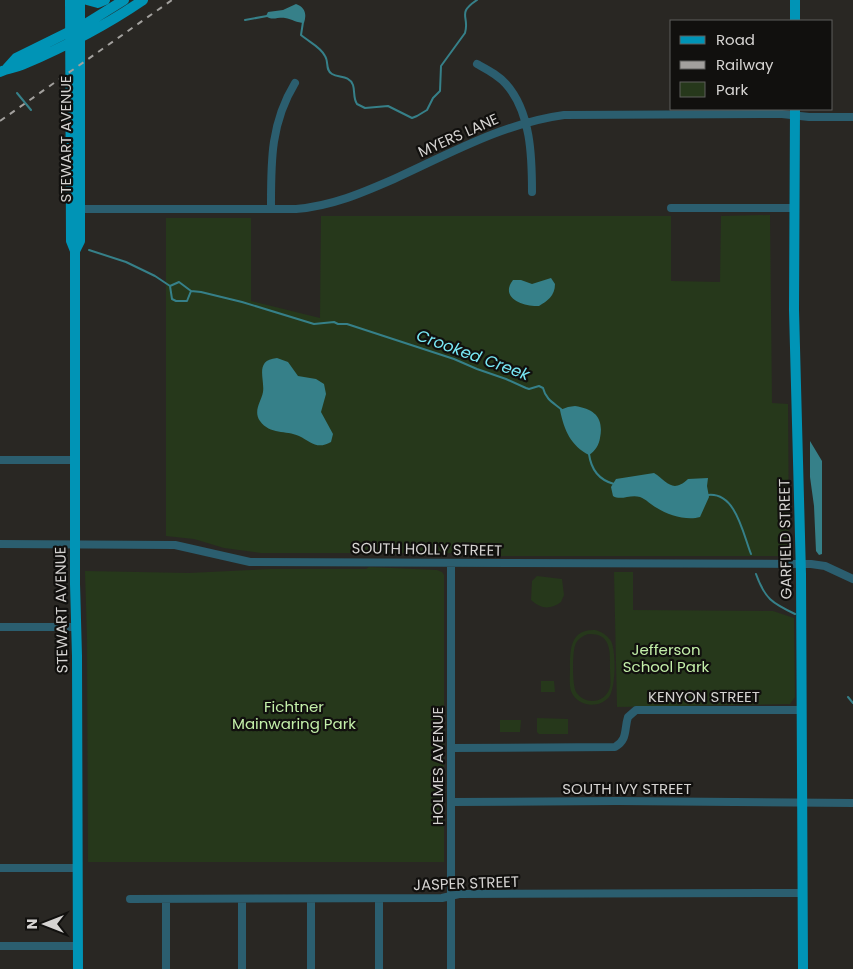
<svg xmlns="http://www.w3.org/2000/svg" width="853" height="969" font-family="Poppins,sans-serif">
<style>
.green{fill:#26381b;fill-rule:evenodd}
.water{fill:#368089}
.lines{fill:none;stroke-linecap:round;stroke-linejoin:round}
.stream{stroke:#368089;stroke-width:2}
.minor{stroke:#2b5e6f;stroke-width:8}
.major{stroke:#0094b6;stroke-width:10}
.rail{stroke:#a2a09d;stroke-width:2;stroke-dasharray:6 6;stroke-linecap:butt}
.labels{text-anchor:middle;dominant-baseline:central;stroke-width:4.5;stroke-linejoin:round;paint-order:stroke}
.street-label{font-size:15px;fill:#d5d3d1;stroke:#11100e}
.park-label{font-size:15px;fill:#c3efa9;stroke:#11100e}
.water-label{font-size:16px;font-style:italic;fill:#79e9f6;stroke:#11100e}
</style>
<rect width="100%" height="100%" fill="#292723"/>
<!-- green -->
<path class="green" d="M770 215 772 403 788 404 789 546 785 552 784 556H502L460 553H261L224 548 194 539 166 536V218H251V301L320 318 321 216H671V281L720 282 721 216Z
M369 567 437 570 442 572 444 575V862H88L87 638 85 571 189 573 271 569H366Z
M614 572H633V610L773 611 794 618 795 697 790 704 617 707Z
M537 576 562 579 564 595 561 602C550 610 541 609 531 600L532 581Z
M595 630C602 632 607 635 611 641 616 650 616 688 609 697 599 709 577 707 571 691 569 684 570 676 570 668 570 650 570 629 595 630ZM588 634C612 633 610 652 610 669 610 677 612 686 608 692 601 704 584 704 576 692 572 685 572 650 576 643 579 638 583 636 588 634Z
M541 681H554L555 692H541Z
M537 718 568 719V734H539L537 732Z
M500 720H521L520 732H500Z"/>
<!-- water -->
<path class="water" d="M296 4C305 7 307 14 304 23 297 23 292 19 285 18 278 17 271 21 266 16L268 12 283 10Z
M551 278 555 284C555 296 547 301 539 306 524 307 499 298 513 280H521L532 284Z
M277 358 288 362 298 376 316 379 324 384 326 394 321 412 333 434 331 442C317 450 311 442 299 436 286 430 270 435 260 421 253 411 261 402 263 392 265 379 254 360 277 358Z
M575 406C595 409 604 418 600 438 599 445 595 451 589 455 571 446 564 430 560 410L568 407Z
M810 441 822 461V554L819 555 816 551 814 506 810 477Z
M654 473C667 481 672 494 688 479L708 478 707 486 709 497 700 517C687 521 668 515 657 508 651 505 646 499 640 497 630 494 621 501 613 496L611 487 616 479Z"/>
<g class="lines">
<!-- stream -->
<path class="stream" d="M245 20 267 16
M303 22 301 35C309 42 321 47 325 56 329 62 325 70 332 74 339 78 349 75 353 85 355 91 353 98 357 104L365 108 388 106 412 118 417 116 427 110 433 98 440 91 441 66 465 33C470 16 456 14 477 0
M17 93 31 110
M89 250 126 262 155 276 170 286 179 282 191 291 201 292 242 302 314 324 334 322 338 324H347L454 359 477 369 506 379 526 388 529 389 539 386 543 388C546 400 554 403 562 410
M170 286 172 299 176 301H187L191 291
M589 454C591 469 599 480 614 484
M708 495C736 492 743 534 751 554
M756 574C765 599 772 603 795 614
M848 697 853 703"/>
<!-- minor -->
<path class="minor" d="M477 64C488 70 498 75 506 84 531 112 532 157 532 192
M671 208H794
M81 209H296C332 206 362 193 394 179 449 154 504 123 564 115L782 114 809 117H853
M271 209C271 163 270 124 295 83
M0 460H75
M0 544 175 545 250 562 811 564 825 566 853 579
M451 563V969
M0 627H76
M451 748 615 747C628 740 624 729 628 717L636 710H802
M451 802 617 801 853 803
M0 868H78
M130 899 442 898 459 894 803 893
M0 946H78
M166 969V899
M242 969V900
M311 969V899
M379 969V899"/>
<!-- major -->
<path class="major" d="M70 0 71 241 75 251V584L77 656 78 969
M87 0 98 3 105 0
M795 0V21
M7 68 16 58 87 23 124 0
M0 72C7 68 15 68 22 65 64 47 105 26 143 0
M795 109 794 310 801 574 803 969
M75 251 80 241V0"/>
<!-- rail -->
<path class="rail" d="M0 121 172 0"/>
</g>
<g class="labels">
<!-- street labels -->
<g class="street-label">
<text transform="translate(458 135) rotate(-24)">MYERS LANE</text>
<text transform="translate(65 139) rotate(-90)">STEWART AVENUE</text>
<text transform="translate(785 539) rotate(-91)">GARFIELD STREET</text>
<text transform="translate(427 549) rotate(1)">SOUTH HOLLY STREET</text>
<text transform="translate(61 610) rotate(-91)">STEWART AVENUE</text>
<text x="704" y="696">KENYON STREET</text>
<text transform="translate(437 766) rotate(-90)">HOLMES AVENUE</text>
<text x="627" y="788">SOUTH IVY STREET</text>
<text transform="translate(466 883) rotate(-2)">JASPER STREET</text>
</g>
<!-- park labels -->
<g class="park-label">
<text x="666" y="649">Jefferson<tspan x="666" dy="17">School Park</tspan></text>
<text x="294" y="706">Fichtner<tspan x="294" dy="17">Mainwaring Park</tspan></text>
</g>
<!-- water labels -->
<g class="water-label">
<text transform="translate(473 355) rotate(20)">Crooked Creek</text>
</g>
</g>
<!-- legend -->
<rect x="670" y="20" width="162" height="90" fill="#11100e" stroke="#5f5e5c"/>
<rect x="680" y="36" width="25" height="8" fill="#0094b6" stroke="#5f5e5c"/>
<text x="716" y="45" font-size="15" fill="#d5d3d1">Road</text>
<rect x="680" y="61" width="25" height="8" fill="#a2a09d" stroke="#5f5e5c"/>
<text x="716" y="70" font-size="15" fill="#d5d3d1">Railway</text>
<rect x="680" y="82" width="25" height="15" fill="#26381b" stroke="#5f5e5c"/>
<text x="716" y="95" font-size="15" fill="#d5d3d1">Park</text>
<!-- north arrow -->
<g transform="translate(45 924) rotate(270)" stroke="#11100e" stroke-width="4" paint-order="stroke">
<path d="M0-4L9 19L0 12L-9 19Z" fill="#d5d3d1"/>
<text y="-8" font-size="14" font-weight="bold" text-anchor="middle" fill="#d5d3d1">N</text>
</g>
</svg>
